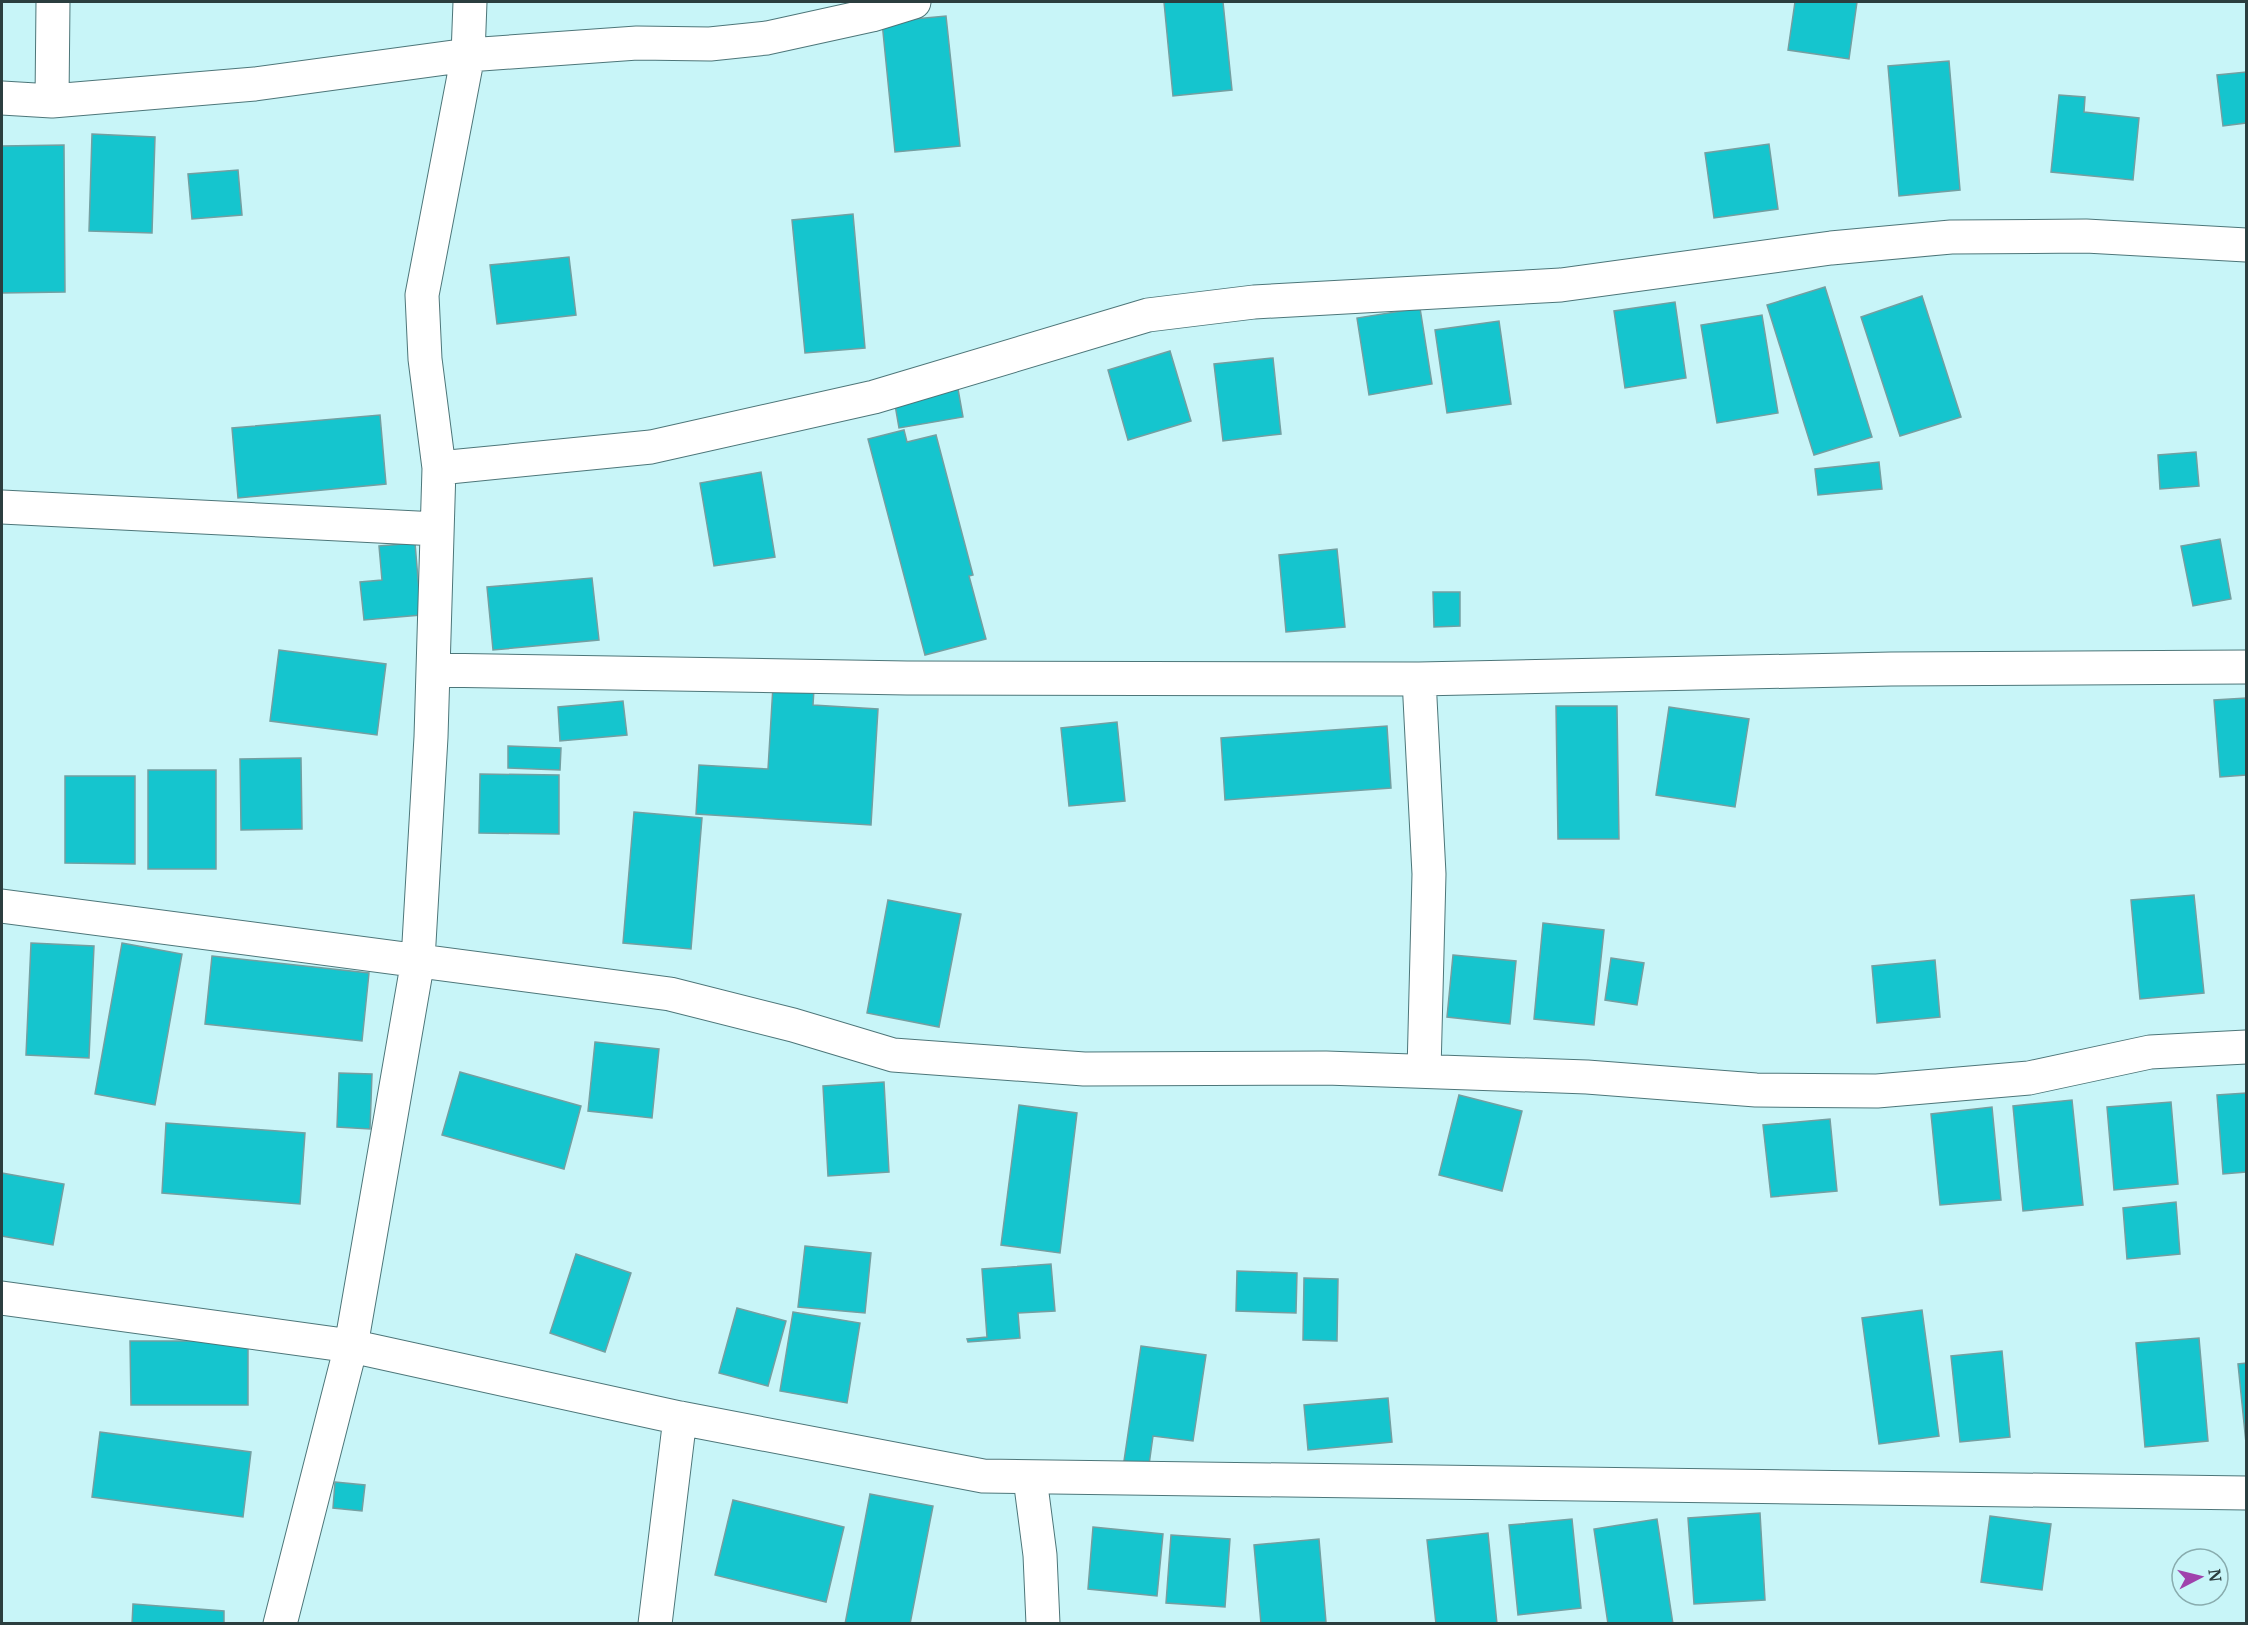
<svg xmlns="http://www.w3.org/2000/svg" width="2248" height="1625" font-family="Merriweather,serif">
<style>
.building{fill:#15c5ce;stroke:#749fa1;stroke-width:1.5}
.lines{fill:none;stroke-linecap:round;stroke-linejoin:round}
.minor-casing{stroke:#4d7679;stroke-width:35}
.minor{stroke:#fff;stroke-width:33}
</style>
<rect width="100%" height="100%" fill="#c8f5f8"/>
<!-- building -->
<path class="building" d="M1164 2H1223L1232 90 1173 96Z
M1795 2H1857L1849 59 1788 50Z
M946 16 960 146 895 152 882 22Z
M1949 61 1960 190 1899 196 1888 66Z
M2246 72V123L2223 126 2217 75Z
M2059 95 2085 97 2084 112 2139 118 2133 180 2051 172Z
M92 134 155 137 152 233 89 231Z
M1769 144 1778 209 1714 218 1705 153Z
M64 145 65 292 2 293V146Z
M238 170 242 215 192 219 188 174Z
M853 214 865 348 805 353 792 220Z
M569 257 576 315 497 324 490 265Z
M1825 287 1872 437 1814 455 1767 305Z
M1922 296 1961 417 1900 436 1861 317Z
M1675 302 1686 378 1625 388 1614 311Z
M1420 308 1432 384 1369 395 1357 318Z
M1762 315 1778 413 1717 423 1701 325Z
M1499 321 1511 404 1447 413 1435 330Z
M1170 351 1191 421 1128 440 1108 370Z
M1273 358 1281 434 1223 441 1214 364Z
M958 389 963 417 899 428 894 399Z
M380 415 386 484 238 498 232 428Z
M904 430 907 442 936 435 973 575 969 576 986 639 925 655 868 439Z
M2196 452 2199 486 2160 489 2158 455Z
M1879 462 1882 489 1818 495 1815 469Z
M761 472 775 557 714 566 700 483Z
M2220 539 2231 599 2193 606 2181 546Z
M415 543 421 615 364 620 360 582 382 580 379 546Z
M1337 549 1345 627 1286 632 1279 555Z
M592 578 599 640 493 650 487 587Z
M1433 592H1460V626L1434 627Z
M279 650 386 664 377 735 270 721Z
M773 686 814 689 813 705 878 709 871 825 696 814 699 765 768 769Z
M2246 698V775L2220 777 2214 700Z
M623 701 627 735 560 741 558 707Z
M1556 706H1617L1619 839H1558Z
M1669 707 1749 719 1735 807 1656 795Z
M1117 722 1125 801 1069 806 1061 728Z
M1387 726 1391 788 1225 800 1221 738Z
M508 746 561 748 560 770 508 768Z
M301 758 302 829 241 830 240 759Z
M148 770H216V869H148Z
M480 774 559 775V834L479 833Z
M65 776H135V864L65 863Z
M634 812 702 818 691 949 623 943Z
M2194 895 2204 993 2140 999 2131 900Z
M888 900 961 914 939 1027 867 1013Z
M1543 923 1604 930 1594 1025 1534 1019Z
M31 943 94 946 89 1058 26 1055Z
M122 943 182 954 155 1105 95 1094Z
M1453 955 1516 961 1510 1024 1447 1017Z
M212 956 369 973 362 1041 205 1024Z
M1611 958 1644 963 1637 1005 1605 1000Z
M1935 960 1940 1017 1877 1023 1872 966Z
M595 1042 659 1049 652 1118 588 1111Z
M460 1072 581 1106 564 1169 442 1135Z
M339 1073 372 1074 370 1129 337 1127Z
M884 1082 889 1172 828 1176 823 1086Z
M2246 1093V1172L2223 1174 2217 1095Z
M1459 1095 1522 1111 1502 1191 1439 1175Z
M2072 1100 2083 1205 2023 1211 2013 1106Z
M2171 1102 2178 1184 2114 1190 2107 1107Z
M1019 1105 1077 1113 1060 1253 1001 1245Z
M1992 1107 2001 1200 1940 1205 1931 1114Z
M1830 1119 1837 1191 1771 1197 1763 1125Z
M166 1123 305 1133 300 1204 162 1193Z
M2 1173 64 1184 53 1245 2 1236Z
M2176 1202 2180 1254 2127 1259 2123 1208Z
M805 1246 871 1253 865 1313 798 1307Z
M576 1254 631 1273 605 1352 550 1333Z
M1051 1264 1055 1311 1018 1313 1020 1338 968 1342 967 1339 987 1337 982 1269Z
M1237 1271 1297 1273 1296 1313 1236 1311Z
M1304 1278 1338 1279 1337 1341 1303 1340Z
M737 1308 786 1321 768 1386 719 1373Z
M1922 1310 1939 1436 1879 1444 1862 1318Z
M793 1312 860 1323 847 1403 780 1391Z
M2199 1338 2208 1441 2145 1447 2136 1343Z
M130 1341H248V1405H131Z
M1141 1346 1206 1355 1193 1441 1153 1436 1149 1465 1124 1461Z
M2002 1351 2010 1437 1960 1442 1951 1356Z
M2246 1363V1443L2238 1364Z
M1388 1398 1392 1442 1308 1450 1304 1405Z
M100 1432 251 1452 243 1517 92 1497Z
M335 1482 365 1485 362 1511 333 1508Z
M870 1494 933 1506 910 1624H845Z
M733 1500 844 1527 826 1602 715 1575Z
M1760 1513 1765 1600 1694 1604 1688 1518Z
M1990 1516 2051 1524 2042 1590 1981 1582Z
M1572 1519 1581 1608 1518 1615 1509 1525Z
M1657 1519 1673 1624H1608L1594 1529Z
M1093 1527 1163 1534 1157 1596 1088 1589Z
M1488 1533 1497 1624H1436L1427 1540Z
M1171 1535 1230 1539 1225 1607 1166 1603Z
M1319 1539 1326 1622 1261 1624 1254 1545Z
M133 1604 224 1611V1624H132Z"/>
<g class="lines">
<defs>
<path id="minor" d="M2 98 52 101 255 84 468 55 637 43 710 44 767 38 872 15 914 2
M52 101 53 2
M439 468 651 447 874 397 1148 315 1254 302 1561 285 1831 248 1951 237 2086 236 2246 245
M2 507 437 529
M433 670 907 678 1419 679 1891 669 2246 667
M1419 679 1429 874 1424 1071
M2 906 670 994 793 1025 893 1055 1084 1069 1326 1068 1587 1077 1756 1090 1877 1091 2029 1078 2150 1052 2246 1047
M2 1298 351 1346 680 1418 983 1476 2246 1493
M1030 1478 1040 1555 1043 1624
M280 1624 351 1346 418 960 431 737 439 468 425 359 422 295 468 55 470 2
M655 1624 680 1418"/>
</defs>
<!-- minor casing -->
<use href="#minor" class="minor-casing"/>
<!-- minor -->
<use href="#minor" class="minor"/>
</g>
<!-- border -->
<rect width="2248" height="1625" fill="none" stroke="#2b3e3f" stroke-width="6"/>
<!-- north arrow -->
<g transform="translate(2200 1577) rotate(83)"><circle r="28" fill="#c8f5f8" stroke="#89acae" stroke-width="1.5"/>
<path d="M0-4.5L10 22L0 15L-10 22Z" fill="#9f42ac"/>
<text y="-9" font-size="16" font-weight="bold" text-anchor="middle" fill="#2b3e3f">N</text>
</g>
</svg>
